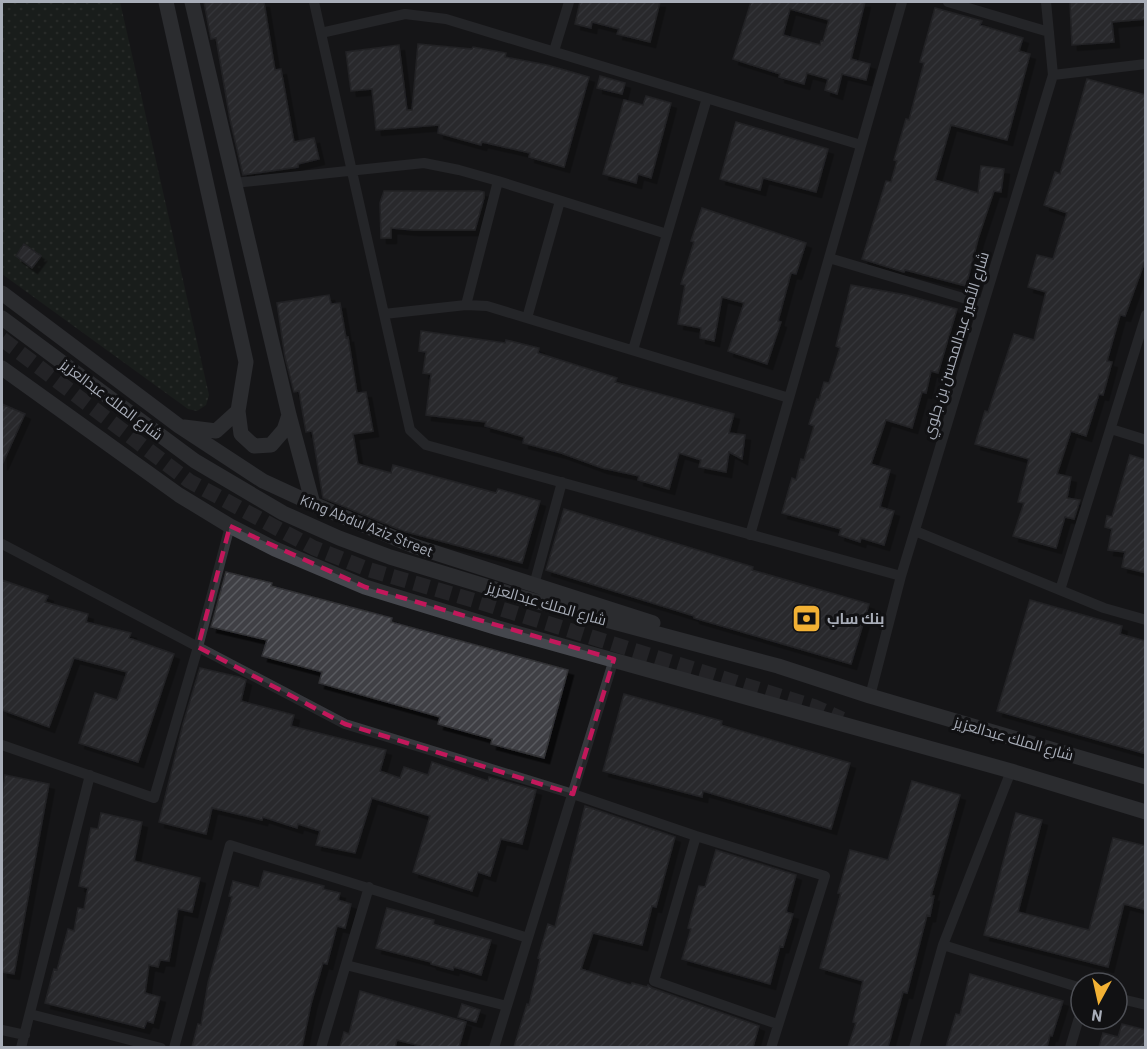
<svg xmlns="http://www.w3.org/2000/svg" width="1147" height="1049" font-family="Barlow,Cairo,sans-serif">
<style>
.grass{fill:url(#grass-dots)}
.building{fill:url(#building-hatch);stroke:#303034;stroke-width:1.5;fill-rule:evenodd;filter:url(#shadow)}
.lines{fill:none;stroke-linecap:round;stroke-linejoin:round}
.secondary-tunnel{stroke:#333438;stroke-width:15;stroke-dasharray:15 8;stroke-linecap:butt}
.street{stroke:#37383d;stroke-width:10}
.secondary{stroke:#45474d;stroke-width:15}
.marked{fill:none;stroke:#c2185b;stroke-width:4.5;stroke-dasharray:12 8;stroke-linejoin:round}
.labels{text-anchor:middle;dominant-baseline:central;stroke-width:6;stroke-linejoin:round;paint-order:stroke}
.street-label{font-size:15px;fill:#a8adb8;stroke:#111113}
.poi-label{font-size:15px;font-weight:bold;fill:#a8adb8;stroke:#111113;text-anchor:start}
</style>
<defs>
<pattern id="grass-dots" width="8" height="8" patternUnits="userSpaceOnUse" patternTransform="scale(1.5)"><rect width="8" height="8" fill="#1e261f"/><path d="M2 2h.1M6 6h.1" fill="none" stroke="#3c433d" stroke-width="1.8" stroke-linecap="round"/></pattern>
<pattern id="building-hatch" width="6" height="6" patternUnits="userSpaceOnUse" patternTransform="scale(1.5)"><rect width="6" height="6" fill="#404145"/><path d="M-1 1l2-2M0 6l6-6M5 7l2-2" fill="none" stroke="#595a5e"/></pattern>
<filter id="shadow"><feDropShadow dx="5.5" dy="5.5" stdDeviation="0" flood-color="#0009"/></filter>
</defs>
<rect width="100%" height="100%" fill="#161618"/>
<!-- grass -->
<path class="grass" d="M2 2H120L209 395 206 405 197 411 188 409 2 274Z"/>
<!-- building -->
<path class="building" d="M204 2H264L275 70 281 69 294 142 314 138 319 159 298 164V167L243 175 230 119 216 38 211 39Z
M580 2H660L650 42 617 34 619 29 592 22 591 28 575 24Z
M751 2H865L851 59 870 64 866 80 842 74 837 94 825 90 828 79 807 73 804 84 779 77 780 74 733 59ZM790 9 829 20 823 41H821L820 45 783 35Z
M1070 2H1146V19L1112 22 1114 42 1072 45Z
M935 8 982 21 980 25 1023 38 1019 51 1030 54 1007 140 951 125 935 180 978 193 981 166 1004 169 1001 192 994 191 978 239 966 286 905 270 904 272 862 259 886 181 891 182 897 161 894 160 906 119 909 120 924 63 920 62Z
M418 44 472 49 473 47 506 53 505 57 547 65 589 77 564 167 529 157 530 153 482 142 481 145 438 133 439 125 376 130 372 89 351 91 346 52 399 45 407 110H412Z
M600 76 625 83 622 94 597 88Z
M1087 79 1146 95V258L1125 316 1120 315 1107 361 1112 362 1103 395 1099 394 1086 436 1071 431 1057 474 1071 477 1067 498 1080 500 1074 519 1065 517 1056 548 1013 536 1024 503 1018 502 1029 459 975 444 985 411 988 412 1014 334 1034 340 1046 292 1028 287 1037 255 1053 259 1067 213 1044 205 1055 172 1060 174Z
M646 96 671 103 651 178 638 174 636 183 603 174 624 100 643 105Z
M736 122 828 149 816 192 763 178 760 190 720 179Z
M384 191H479L484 192V198L475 230H413L391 228V238H381L380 203Z
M702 208 806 243 796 274 791 273 778 321 781 322 767 364 728 351 744 303 722 297 714 341 700 338 701 328 678 324 685 285 681 284 694 242 691 241Z
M24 244 41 256 32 268 16 256Z
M851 285 906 295 957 309 938 373 931 371 926 393 922 392 912 428 886 420 871 464 890 470 880 507 894 511 884 545 861 538 860 542 839 535 841 529 782 513 792 478 796 480 801 459 804 460 814 426 809 424 817 399 819 400 824 382 829 383 840 348 836 346Z
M329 295 331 304 340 303 346 338 348 337 357 393 366 392 373 431 353 434 358 464 391 473 393 465 496 493 498 489 540 501 522 563 403 531 323 498 312 431 306 432 299 391 294 392 285 357 277 303Z
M421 331 505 343 506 340 539 348 538 353 617 378 615 382 734 414 729 433 745 435 742 459 729 452 726 472 699 467 701 460 679 453 669 489 638 480 639 476 602 468 561 453 523 443 524 437 485 426 486 422 426 415 431 374 423 373 426 352 419 351Z
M2 404 25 414 2 465Z
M1130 455 1146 460V573L1122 567 1125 552 1108 550 1112 529 1105 527 1107 516 1112 517Z
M564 509 753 567 752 570 869 604 851 664 694 618V616L546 570Z
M226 572 272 583 271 586 392 618 391 622 568 670 544 758 491 744 492 739 438 724 440 717 319 683 322 672 262 656 267 640 211 627Z
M2 580 48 596 45 602 88 614 86 622 131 633 129 638 174 654 138 762 79 743 95 693 117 700 127 672 74 658 49 727 2 710Z
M1030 600 1122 626 1120 634 1146 641V754L997 711Z
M200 668 239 677 246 680 241 701 294 715 291 726 386 750 380 771 400 778 404 767 428 775 432 762 488 781 489 777 536 790 522 844 501 839 490 876 478 872 472 891 413 872 430 816 372 798 355 853 316 845 320 831 298 824 297 828 263 817 262 820 212 808 206 834 159 822 183 724Z
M624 694 722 721 721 725 850 763 831 829 703 791 702 797 603 771Z
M5 775 49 784 14 974 2 972V795Z
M912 781 960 795 931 896H934L930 916 927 915 907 993 903 992 888 1047H848L856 1023 853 1022 863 981 820 968 841 893H838L850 850 888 860Z
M585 806 675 837 656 907 652 906 642 945 593 933 581 969 631 985 632 983 647 987 648 985 652 988 759 1026 753 1047H514L527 1004 529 1005 540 959 538 958 548 924 555 927Z
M101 813 142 822 134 861 200 878 192 912 178 909 169 961 160 960 158 967 149 965 145 993 160 997 153 1023 147 1021 144 1028 45 1003 54 969 57 970 68 929 74 931 78 908 84 909 88 888 79 886 91 828 98 829Z
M1016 813 1042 820 1018 912 1089 930 1113 838 1146 846V910L1124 904 1108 967 984 935Z
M716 850 796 875 786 912 793 914 783 947 780 946 770 984 682 959 691 929 688 928 699 886 705 887Z
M264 871 324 886 323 889 340 893 338 900 351 904 345 928 337 926 327 964 323 963 311 1004 302 1047H192L198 1024 201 1025 208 983 232 897 229 896 233 881 259 888Z
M387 908 434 920 433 924 491 940 481 975 454 967 453 970 431 964V962L376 948Z
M970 974 1063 1001 1052 1036 1050 1035 1047 1047H946L956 1014 960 1015Z
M360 991 466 1022 459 1047H424L397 1040 395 1047H340L344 1032 349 1034Z
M462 1004 480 1010 476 1022 458 1017Z
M1122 1024 1146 1030V1047H1099L1103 1033 1118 1037Z"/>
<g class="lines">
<!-- secondary-tunnel -->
<path class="secondary-tunnel" d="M2 339 189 481 314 548 370 570 476 601 815 707 842 719"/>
<!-- street -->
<path class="street" d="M314 2 410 430 426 445 901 576
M948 2 1049 32
M321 33 405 14 446 19 861 145
M554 51 569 2
M1053 75 1146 64
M234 183 424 163 459 170 498 181 667 234
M829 258 983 304
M466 305 498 181
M384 314 466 305 487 306 789 398
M527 318 560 201
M633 350 707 98
M1111 429 1146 440
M915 531 1104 608 1146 620
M750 535 902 2
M2 544 345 724 573 794 696 836 825 876 771 1048
M534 585 562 482
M1060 590 1146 315
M870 696 901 576 1053 75 1046 2
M2 745 154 798 198 647 230 526
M696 836 654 981 777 1024
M943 945 1081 988
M346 965 507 1006
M1117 998 1146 1005
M30 1014 161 1048
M2 1030 25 1035
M21 1048 90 775
M174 1048 230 845 528 938
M321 1048 369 887
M494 1048 614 659
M914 1048 943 945 1011 771
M1070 1048 1081 1011"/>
<!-- secondary -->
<path class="secondary" d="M166 2 246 362 238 411 216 431 184 427
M192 2 289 415 313 504
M2 293 179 426 263 481 313 504 414 546 653 623
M2 318 195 461 283 513 339 538 390 557 531 600 778 666 870 696 1146 777
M2 368 179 495 230 526 275 549 365 587 498 628 1011 771 1146 812
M238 411 241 434 254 446 271 445 284 430 289 415"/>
</g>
<!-- marked area -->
<path d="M0 0H1147V1049H0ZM230 526 365 587 614 659 573 794 345 724 198 647Z" fill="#161618" fill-opacity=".55" fill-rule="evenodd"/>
<path class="marked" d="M230 526 365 587 614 659 573 794 345 724 198 647Z"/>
<!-- icons -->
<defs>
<symbol id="bank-square" viewBox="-11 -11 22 22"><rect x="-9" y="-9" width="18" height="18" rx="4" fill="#f2b134" stroke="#111113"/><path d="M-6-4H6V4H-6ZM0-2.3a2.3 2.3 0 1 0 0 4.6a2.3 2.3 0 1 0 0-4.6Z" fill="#111"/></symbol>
</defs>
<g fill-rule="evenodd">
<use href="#bank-square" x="790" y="602" width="33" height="33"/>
</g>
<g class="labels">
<!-- street labels -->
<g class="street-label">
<text transform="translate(955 345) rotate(-73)">شارع الأمير عبدالمحسن بن جلوي</text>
<text transform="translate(112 399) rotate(37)">شارع الملك عبدالعزيز</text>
<text transform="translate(367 525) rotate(22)">King Abdul Aziz Street</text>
<text transform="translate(547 603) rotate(16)">شارع الملك عبدالعزيز</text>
<text transform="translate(1014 738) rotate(16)">شارع الملك عبدالعزيز</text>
</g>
<!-- poi labels -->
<g class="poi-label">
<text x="827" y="618">بنك ساب</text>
</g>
</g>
<!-- border -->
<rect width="1147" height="1049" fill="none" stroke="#a8adb8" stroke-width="6"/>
<!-- north arrow -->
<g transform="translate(1099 1001) rotate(188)"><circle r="28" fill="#111113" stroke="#4d4f55" stroke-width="1.5"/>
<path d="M0-4.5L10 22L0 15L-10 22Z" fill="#f2b134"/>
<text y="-9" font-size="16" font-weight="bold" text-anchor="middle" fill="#a8adb8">N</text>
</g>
</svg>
